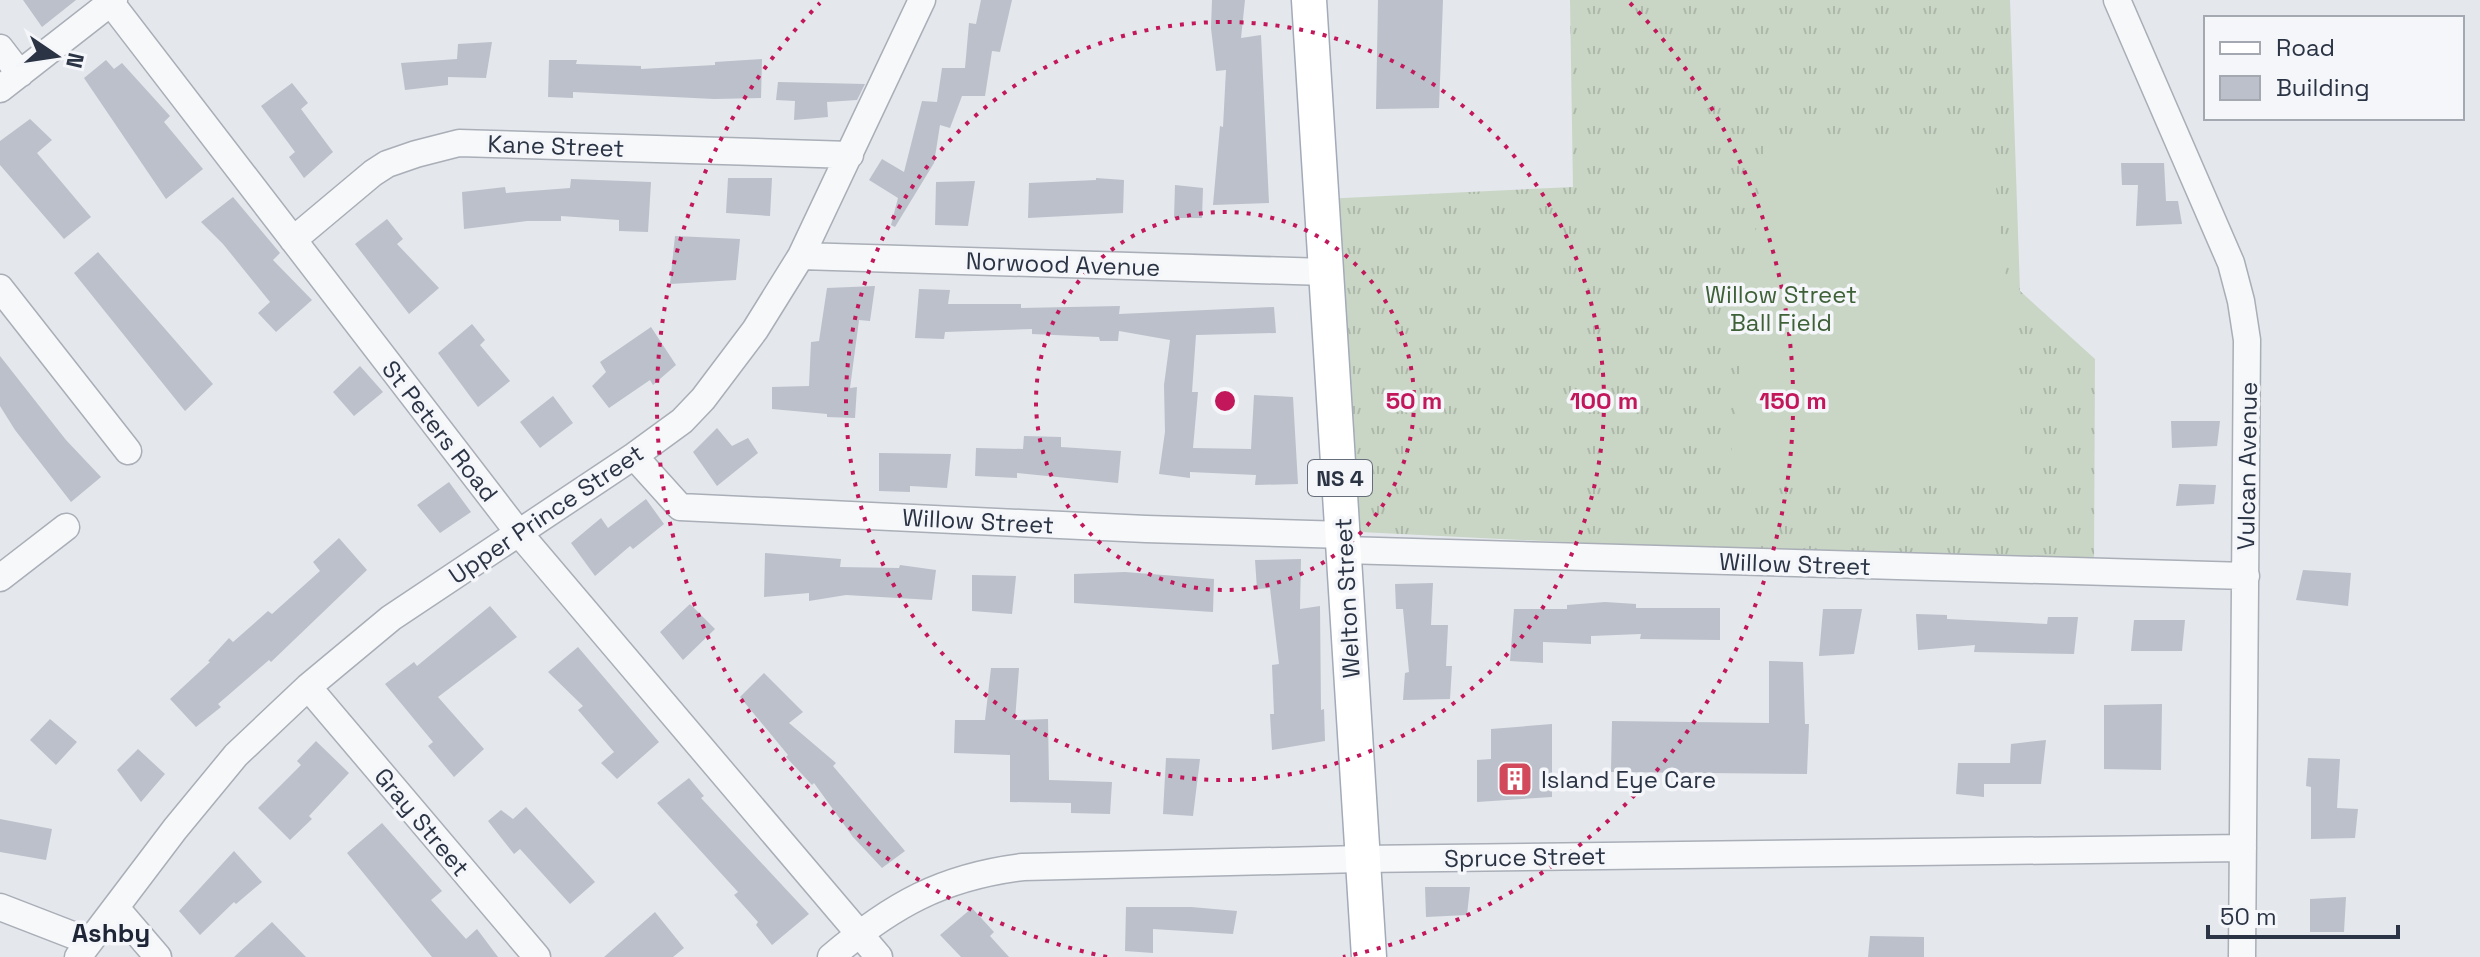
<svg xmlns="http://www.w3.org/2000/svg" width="2480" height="957" font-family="'Space Grotesk',sans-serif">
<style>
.grass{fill:url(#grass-tufts)}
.pitch{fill:#c9d6c5}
.building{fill:#bbc0ca}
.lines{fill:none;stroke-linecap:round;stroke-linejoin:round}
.minor-casing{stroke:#a9aeb7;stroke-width:29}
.major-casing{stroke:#a3abb8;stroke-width:37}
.minor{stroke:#f7f8fa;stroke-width:26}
.major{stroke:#fff;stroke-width:34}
.ring{fill:none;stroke:#c2185b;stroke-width:4;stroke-dasharray:4 8}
.labels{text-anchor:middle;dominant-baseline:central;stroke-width:7;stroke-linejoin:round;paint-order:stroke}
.shield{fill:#f4f6f9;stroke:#676e7b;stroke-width:2}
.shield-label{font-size:22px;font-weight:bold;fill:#2b3445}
.street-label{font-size:24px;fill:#2b3445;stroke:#f4f6f9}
.park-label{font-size:24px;fill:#3f6138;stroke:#f4f6f9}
.poi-label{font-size:24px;fill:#2b3445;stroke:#f4f6f9;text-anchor:start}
.neighbourhood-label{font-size:26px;font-weight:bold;fill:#1d2536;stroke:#f4f6f9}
.centre{fill:#c2185b;stroke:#f4f6f9;stroke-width:4}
.ring-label{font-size:24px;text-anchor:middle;font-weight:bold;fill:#c2185b;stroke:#f4f6f9;stroke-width:7;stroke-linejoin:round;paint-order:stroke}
</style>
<defs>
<pattern id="grass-tufts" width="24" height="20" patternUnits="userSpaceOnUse" patternTransform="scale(2)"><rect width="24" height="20" fill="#c9d6c5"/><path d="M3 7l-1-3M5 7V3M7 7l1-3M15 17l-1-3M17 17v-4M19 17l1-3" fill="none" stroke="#adb8ab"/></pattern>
</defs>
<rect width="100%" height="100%" fill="#e4e7ec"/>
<!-- grass -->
<path class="grass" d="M1570 0H2010L2020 291 2095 359 2094 568 1340 531 1322 199 1573 187Z"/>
<!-- pitch -->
<path class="pitch" d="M1990 134 2027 468 2011 485 1728 483 1766 140Z"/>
<!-- building -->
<path class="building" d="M23 0H76L42 27Z
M981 0H1012L1000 52 992 51 985 96H962L950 128 940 125 934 163 895 227 891 225 898 198 869 180 882 159 904 172 922 101 937 102 942 68H965L969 23 976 24Z
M1212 0H1245L1241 38 1261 35 1269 203 1213 205 1220 126 1223 127 1226 70 1216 71 1211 28Z
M1378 0H1443L1439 108 1376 109Z
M492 42 486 78 448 77V85L405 90 401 63 457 59 458 44Z
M762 59 761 98 714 99 573 92V98L548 97 549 60H577L576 64 641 66V69L715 65V62Z
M106 60 114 69 122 63 170 116 164 122 203 169 166 199 84 78Z
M778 82 865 84 857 100 827 102 828 117 794 120 795 101 776 100Z
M292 83 308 103 301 109 333 152 304 178 289 157 295 152 261 106Z
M30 119 52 140 37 153 91 217 64 239 0 165V141Z
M2121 163H2164L2166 201H2178L2182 224 2136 226 2138 185H2122Z
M728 178H772L770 216 726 213Z
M1096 178 1124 180 1123 213 1028 218 1029 183 1096 180Z
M571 179 651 182 648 232 619 231V220L561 216V221H527L464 229 462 192 505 187 506 193 570 188Z
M975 181 968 226 935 225 936 182Z
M1175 185 1203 188 1202 218H1174Z
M233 197 280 253 273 260 312 300 276 332 258 313 270 302 223 244 201 222Z
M387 219 403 239 397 244 439 288 409 314 355 244Z
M675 236 740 239 736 280 670 284Z
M98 252 213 384 185 411 74 273Z
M875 286 870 321 859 320 850 388 857 387 855 418 827 417V414L772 409V387L809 386 811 342 819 341 827 288Z
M919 289 950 290 948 304H1021V308L1120 306 1119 314 1274 307 1276 333 1196 335 1192 392H1198L1193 448 1251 449 1254 395 1293 397 1298 484 1255 485 1256 475 1190 472V478L1159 474 1165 432 1164 385 1170 340 1119 331 1118 341H1100L1099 337 1032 334V329L945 332 944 339 915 338Z
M472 324 485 340 480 345 510 381 478 407 438 353Z
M651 327 676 365 653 385 650 380 609 408 592 386 606 372 600 362Z
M0 356 66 440 101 477 71 502 15 430 0 406Z
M360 366 383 392 354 416 333 392Z
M553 396 573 423 540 448 520 422Z
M2171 421H2220L2217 446 2172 448Z
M717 428 732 446 748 438 758 453 717 486 693 452Z
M1024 436 1061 437V447L1121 451 1118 483 1017 473V478L975 476 976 448 1023 449Z
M879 453 951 454 947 488 910 486V492L879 491Z
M449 482 471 512 440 533 417 505Z
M2179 484 2216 485 2214 504 2176 506Z
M646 499 664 524 633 549 630 546 595 576 571 543 601 518 608 528Z
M339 538 367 570 271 662 269 660 218 704 221 707 196 727 170 699 210 662 208 661 229 638 233 642 268 611 272 614 320 571 313 562Z
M765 553 841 559 840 567 899 568 900 565 936 570 932 600 846 595 809 601V593L764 597Z
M1301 559 1300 609 1320 606 1321 710 1324 709 1325 741 1272 750 1270 714H1274L1272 665 1279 664 1270 588 1257 589 1255 560Z
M2303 570 2351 573 2348 606 2296 600Z
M1125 572 1214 579 1213 612 1074 603V574Z
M972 575 1016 576 1012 614 972 611Z
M1433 583 1431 625H1448L1446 666H1452L1450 699 1403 700 1405 673 1409 672 1403 609H1396L1395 584Z
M1605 602 1636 604V608H1720V640L1640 639 1641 634 1591 636V644L1543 642V663L1510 661 1514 609H1567V605Z
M690 604 715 629 683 660 660 632Z
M490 606 517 637 438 697 484 749 454 777 428 746 433 742 385 684 414 662 417 666Z
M1823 609H1862L1854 654 1819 656Z
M1916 614 1947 615V619L2047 624 2048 617H2078L2074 654 1974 652 1975 645 1918 650Z
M2134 620H2185L2182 651H2131Z
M578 647 659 742 617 779 601 763 614 752 578 710 583 706 548 672Z
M1769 661 1803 662 1805 724H1809L1807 774 1611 772 1612 721 1769 723Z
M991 668H1019L1015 720 1048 719 1049 780 1112 782 1110 814 1071 813V803L1010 802V755L954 753 955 720H985Z
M764 673 803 712 789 723 836 763 833 766 905 851 882 868 853 837 814 783 812 785 786 757 788 755 740 697Z
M2162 704 2161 770 2104 769V705Z
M50 719 77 742 56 765 30 740Z
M1552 724V797L1477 802V760L1491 759V729Z
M2046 740 2041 784H1984V797L1956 794 1958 763H2010L2011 744Z
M316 741 349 773 309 816 312 819 290 840 258 808 301 765 297 761Z
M138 749 165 774 141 802 117 770Z
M1166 758 1200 759 1193 816 1163 814Z
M2308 758 2340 759 2337 808 2358 809 2355 838 2311 839V787L2306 786Z
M689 778 704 796 701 798 809 914 772 945 756 925 758 922 734 895 738 892 657 803Z
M526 807 595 882 570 904 520 849 514 854 488 821 501 810 513 819Z
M0 819 52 829 46 860 0 852Z
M382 823 442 891 431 900 466 939 477 929 498 957H432L347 853Z
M234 851 262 882 236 904 234 902 200 935 179 911Z
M1425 887H1470L1467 915 1426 917Z
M2346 897 2344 932H2310V899Z
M1126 907H1191L1237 911 1233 934 1153 929V953L1125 951Z
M972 908 994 932 990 936 1009 957H961L940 935Z
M655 912 684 948 673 957H604Z
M272 922 306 957H234Z
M1870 936 1924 937V957H1868Z"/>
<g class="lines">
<defs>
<path id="minor" d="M2117 0 2231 263 2241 301 2247 340 2242 957
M111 3 518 532 879 957
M0 48 20 74
M0 89 114 0
M293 240 373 173 387 164 416 154 459 143 850 155
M801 256 1325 272
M0 288 128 451
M634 456 680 507 1146 529 1344 535
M1344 550 2246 576
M0 578 66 527
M308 687 537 957
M0 907 88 941
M116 908 158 957
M78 957 175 829 236 755 308 687 391 618 634 456 682 421 703 399 755 330 801 256 922 0
M831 957C892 905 942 877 1023 867L1361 859 2243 848"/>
<path id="major" d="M1309 0 1369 957"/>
</defs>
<!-- minor casing -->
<use href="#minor" class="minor-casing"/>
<!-- major casing -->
<use href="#major" class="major-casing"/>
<!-- minor -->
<use href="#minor" class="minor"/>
<!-- major -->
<use href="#major" class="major"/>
</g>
<!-- distance rings -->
<g class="ring">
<circle cx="1225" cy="401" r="189"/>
<circle cx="1225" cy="401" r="379"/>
<path d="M1107 957A568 568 0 0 1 820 3M1630 3A568 568 0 0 1 1343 957"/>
</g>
<!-- icons -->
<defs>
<symbol id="building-square" viewBox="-11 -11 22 22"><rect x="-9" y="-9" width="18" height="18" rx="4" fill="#d1495b" stroke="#f4f6f9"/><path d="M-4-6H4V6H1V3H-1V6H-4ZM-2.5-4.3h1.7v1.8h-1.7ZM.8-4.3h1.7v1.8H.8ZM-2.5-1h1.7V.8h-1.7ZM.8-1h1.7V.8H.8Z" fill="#fff"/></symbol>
</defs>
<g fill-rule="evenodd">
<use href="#building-square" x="1495" y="759" width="40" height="40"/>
</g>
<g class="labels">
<!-- shield labels -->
<rect class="shield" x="1308" y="460" width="64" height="36" rx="6"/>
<g class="shield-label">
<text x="1340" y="478">NS 4</text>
</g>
<!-- street labels -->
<g class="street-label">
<text transform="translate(556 146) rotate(2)">Kane Street</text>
<text transform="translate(1063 264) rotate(2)">Norwood Avenue</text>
<text transform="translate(440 431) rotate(52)">St Peters Road</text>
<text transform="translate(2247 466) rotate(-89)">Vulcan Avenue</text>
<text transform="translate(546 514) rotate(-34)">Upper Prince Street</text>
<text transform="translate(978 521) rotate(3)">Willow Street</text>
<text transform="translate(1795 564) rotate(2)">Willow Street</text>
<text transform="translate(1347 598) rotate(-93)">Welton Street</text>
<text transform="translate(422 822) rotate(50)">Gray Street</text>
<text transform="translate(1525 857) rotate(-1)">Spruce Street</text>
</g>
<!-- park labels -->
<g class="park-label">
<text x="1781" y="294">Willow Street<tspan x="1781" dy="28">Ball Field</tspan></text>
</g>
<!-- poi labels -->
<g class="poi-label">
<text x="1541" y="779">Island Eye Care</text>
</g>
<!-- neighbourhood labels -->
<g class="neighbourhood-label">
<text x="111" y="933">Ashby</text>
</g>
</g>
<circle cx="1225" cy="401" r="12" class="centre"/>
<g class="ring-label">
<text x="1414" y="409">50 m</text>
<text x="1604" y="409">100 m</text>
<text x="1793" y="409">150 m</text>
</g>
<!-- legend -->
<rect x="2204" y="16" width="260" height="104" fill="#f4f6f9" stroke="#a4a8b1" stroke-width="2"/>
<rect x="2220" y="42" width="40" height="12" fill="#ffffff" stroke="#a4a8b1" stroke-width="2"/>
<text x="2276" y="56" font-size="24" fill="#2b3445">Road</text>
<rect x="2220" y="76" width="40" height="24" fill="#bbc0ca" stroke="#a4a8b1" stroke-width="2"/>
<text x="2276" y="96" font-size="24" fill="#2b3445">Building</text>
<!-- north arrow -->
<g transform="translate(56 56) rotate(103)" stroke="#f4f6f9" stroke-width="6" paint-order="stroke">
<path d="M0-6L14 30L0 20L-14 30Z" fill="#2b3445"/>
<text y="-12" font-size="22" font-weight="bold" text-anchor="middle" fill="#2b3445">N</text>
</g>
<!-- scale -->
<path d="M2208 925v12h190v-12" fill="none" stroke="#2b3445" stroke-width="4"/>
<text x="2220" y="925" font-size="24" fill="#2b3445" stroke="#f4f6f9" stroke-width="6" paint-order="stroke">50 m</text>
</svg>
